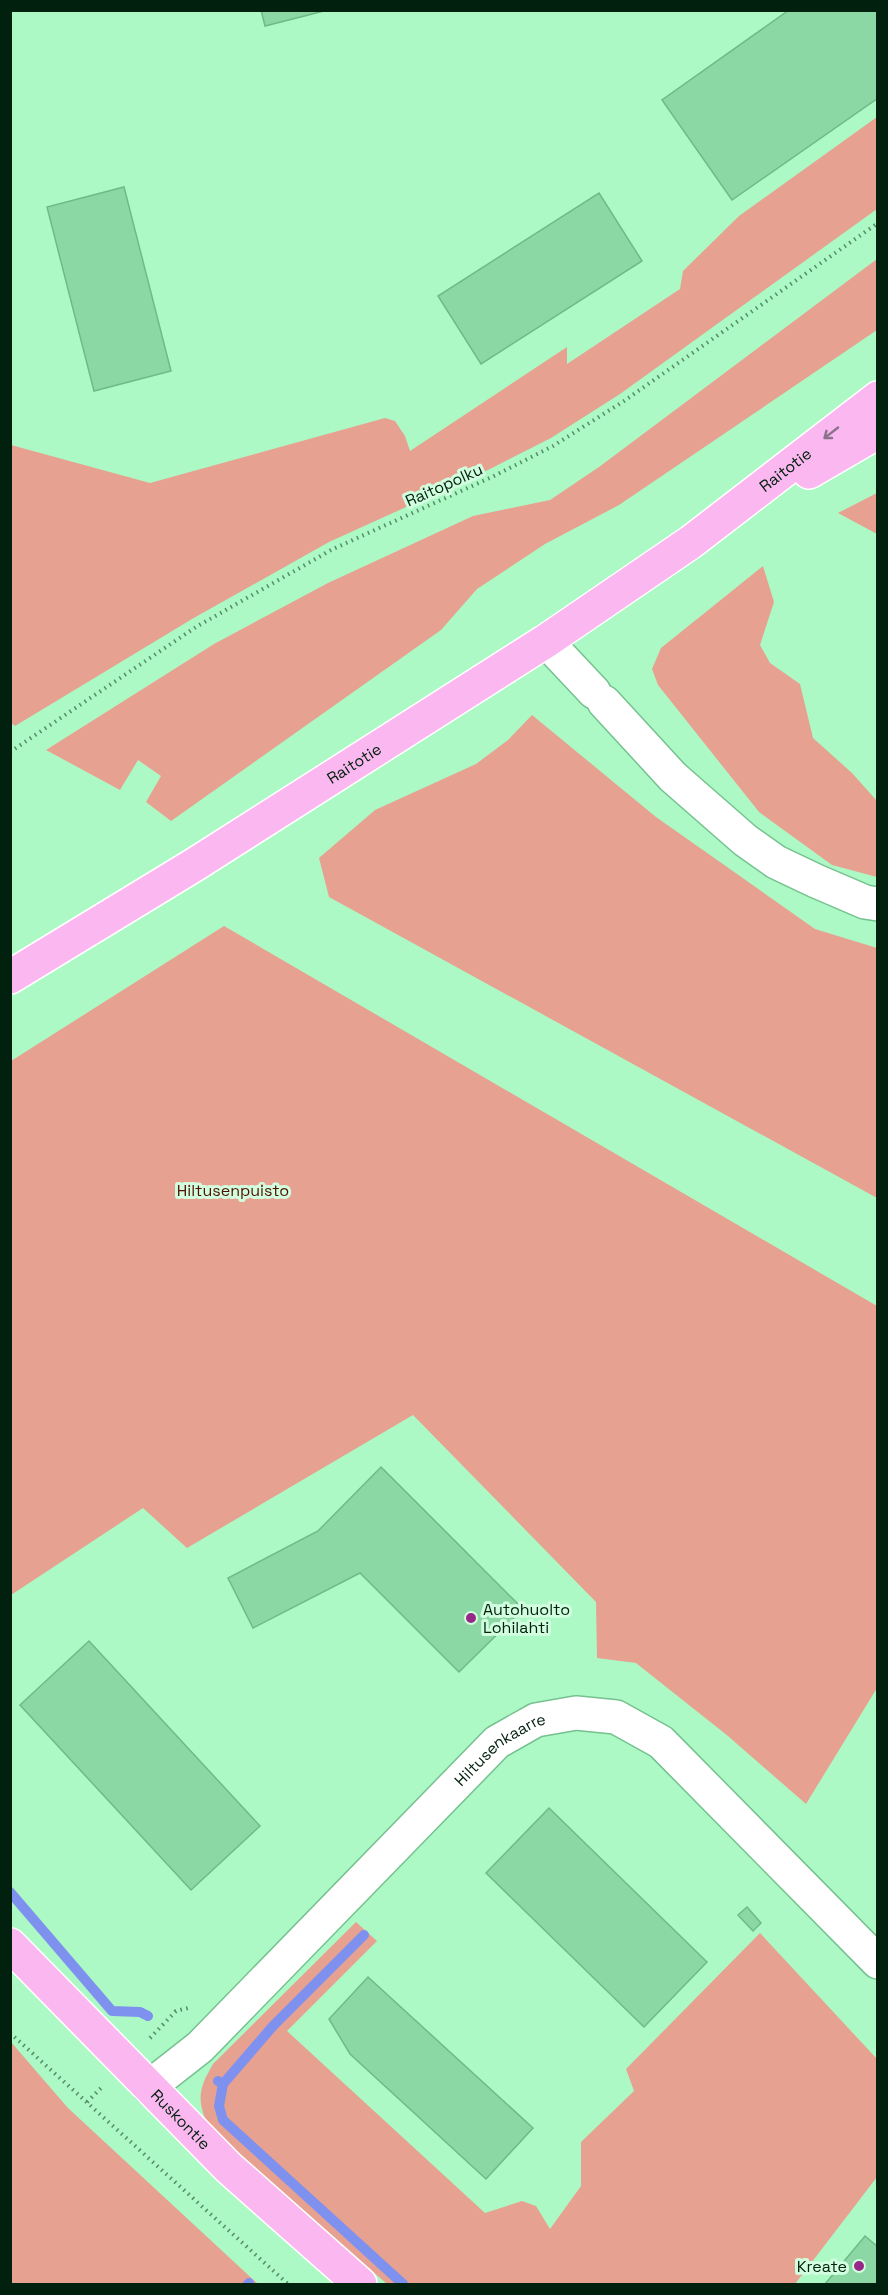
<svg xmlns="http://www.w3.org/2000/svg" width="888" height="2295" font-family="'Space Grotesk',sans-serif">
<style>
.green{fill:#e7a190}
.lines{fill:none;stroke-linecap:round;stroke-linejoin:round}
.stream{stroke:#7f91ef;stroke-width:10}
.building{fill:#8cd8a5;stroke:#6eba88;stroke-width:1.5}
.minor-casing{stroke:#75c18f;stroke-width:36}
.major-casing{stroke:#fff;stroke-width:36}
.path{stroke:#568c69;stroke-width:4;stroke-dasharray:1.5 4.5;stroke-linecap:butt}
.minor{stroke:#fff;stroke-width:33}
.major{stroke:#fbb7ef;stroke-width:33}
.oneway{stroke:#8a738a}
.poi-dot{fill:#972888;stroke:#d1fede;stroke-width:2}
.labels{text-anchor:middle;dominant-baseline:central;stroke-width:6;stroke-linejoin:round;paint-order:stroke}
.street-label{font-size:16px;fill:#01200e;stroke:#d1fede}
.park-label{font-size:16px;fill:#520e00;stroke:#d1fede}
.poi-label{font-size:16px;fill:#01200e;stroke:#d1fede;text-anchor:start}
</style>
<rect width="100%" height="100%" fill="#acf9c5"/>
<!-- green -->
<path class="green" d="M877 117V209L620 394 551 438 490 469 329 542 192 619 15 726 11 723V445L150 483 385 418 395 421 405 436 410 451 567 347V364L680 289 683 271 739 216Z
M877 259V330L619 505 545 544 477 589 441 630 171 821 146 802 161 776 138 760 120 790 46 750 214 644 328 583 473 516 550 500 599 467Z
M877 493V534L838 513Z
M763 566 774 602 760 645 770 663 800 684 813 738 852 773 877 801V877L832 865 759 812 658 685 652 669 661 648Z
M532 715 656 817 815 929 877 948V1198L329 897 319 858 375 810 476 764 508 740Z
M224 926 877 1306V1688L806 1804 728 1736 636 1663 597 1658 596 1602 413 1415 187 1548 143 1508 11 1595V1061Z
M356 1922 377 1941 287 2031 485 2213 522 2201 536 2206 550 2229 581 2186V2142L634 2091 626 2069 760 1933 877 2059V2177L795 2284H387L210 2130C197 2102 197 2091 213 2064Z
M11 2042 68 2108 258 2284H11Z"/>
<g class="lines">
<!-- stream -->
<path class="stream" d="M10 1892 112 2011 140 2012 148 2016
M218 2081 223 2084 219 2106 223 2120 403 2284
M223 2084 273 2026 364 1935
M248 2284 249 2283"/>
</g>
<!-- building -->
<path class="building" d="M261 10H328L265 26Z
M789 10H878V98L732 200 662 100Z
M124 187 171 371 94 391 47 207Z
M599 193 642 261 481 364 438 296Z
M381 1467 523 1609 459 1672 360 1573 253 1628 228 1578 318 1531Z
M89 1641 260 1826 191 1890 20 1705Z
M549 1808 707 1962 644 2027 486 1873Z
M747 1907 761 1923 753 1931 738 1915Z
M368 1977 533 2128 486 2179 350 2054 329 2019Z
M865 2236 878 2247V2284H825Z"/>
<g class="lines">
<defs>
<g id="minor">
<path d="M546 641 594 692"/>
<path d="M604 702 673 777 745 840 776 862 816 881 865 902 878 904"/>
<path id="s1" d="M149 2087 200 2047 497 1742 536 1720 576 1713 616 1717 661 1742 878 1962"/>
</g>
<g id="major">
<path d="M809 472 878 432"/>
<path id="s2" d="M10 977 194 865 546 641 691 542 878 398"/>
<path id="s3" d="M10 1945 229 2168 360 2284"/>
</g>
</defs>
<!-- minor casing -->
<use href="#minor" class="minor-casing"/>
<!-- major casing -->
<use href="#major" class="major-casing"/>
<!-- path -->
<path class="path" d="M10 752 196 627 333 549 492 477 553 446 624 401 878 223
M10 2033 288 2284
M150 2038 176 2011 188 2008
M87 2102 103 2086"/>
<!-- minor -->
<use href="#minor" class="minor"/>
<!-- major -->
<use href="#major" class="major"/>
</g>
<!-- one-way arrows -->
<defs><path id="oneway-shaft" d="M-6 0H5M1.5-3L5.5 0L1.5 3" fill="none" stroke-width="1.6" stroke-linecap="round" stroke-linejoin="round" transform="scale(1.5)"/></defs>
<use class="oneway" href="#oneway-shaft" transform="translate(831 433) rotate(142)"/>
<!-- markers -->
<g class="poi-dot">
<circle cx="471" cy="1618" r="6"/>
<circle cx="859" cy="2266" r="6"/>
</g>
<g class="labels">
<!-- street labels -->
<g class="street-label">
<text stroke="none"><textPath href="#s2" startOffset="927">Raitotie</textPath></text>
<text transform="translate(444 485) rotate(-24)">Raitopolku</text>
<text stroke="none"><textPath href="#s2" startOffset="405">Raitotie</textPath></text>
<text stroke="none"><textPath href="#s1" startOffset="489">Hiltusenkaarre</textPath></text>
<text stroke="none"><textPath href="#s3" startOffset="244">Ruskontie</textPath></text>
</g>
<!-- park labels -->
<g class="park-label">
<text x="233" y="1190">Hiltusenpuisto</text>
</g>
<!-- poi labels -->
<g class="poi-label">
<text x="483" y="1609">Autohuolto<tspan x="483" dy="18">Lohilahti</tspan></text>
<text x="847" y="2266" text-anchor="end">Kreate</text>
</g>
</g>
<!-- border -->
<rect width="888" height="2295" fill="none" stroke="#01200e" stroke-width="24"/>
</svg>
